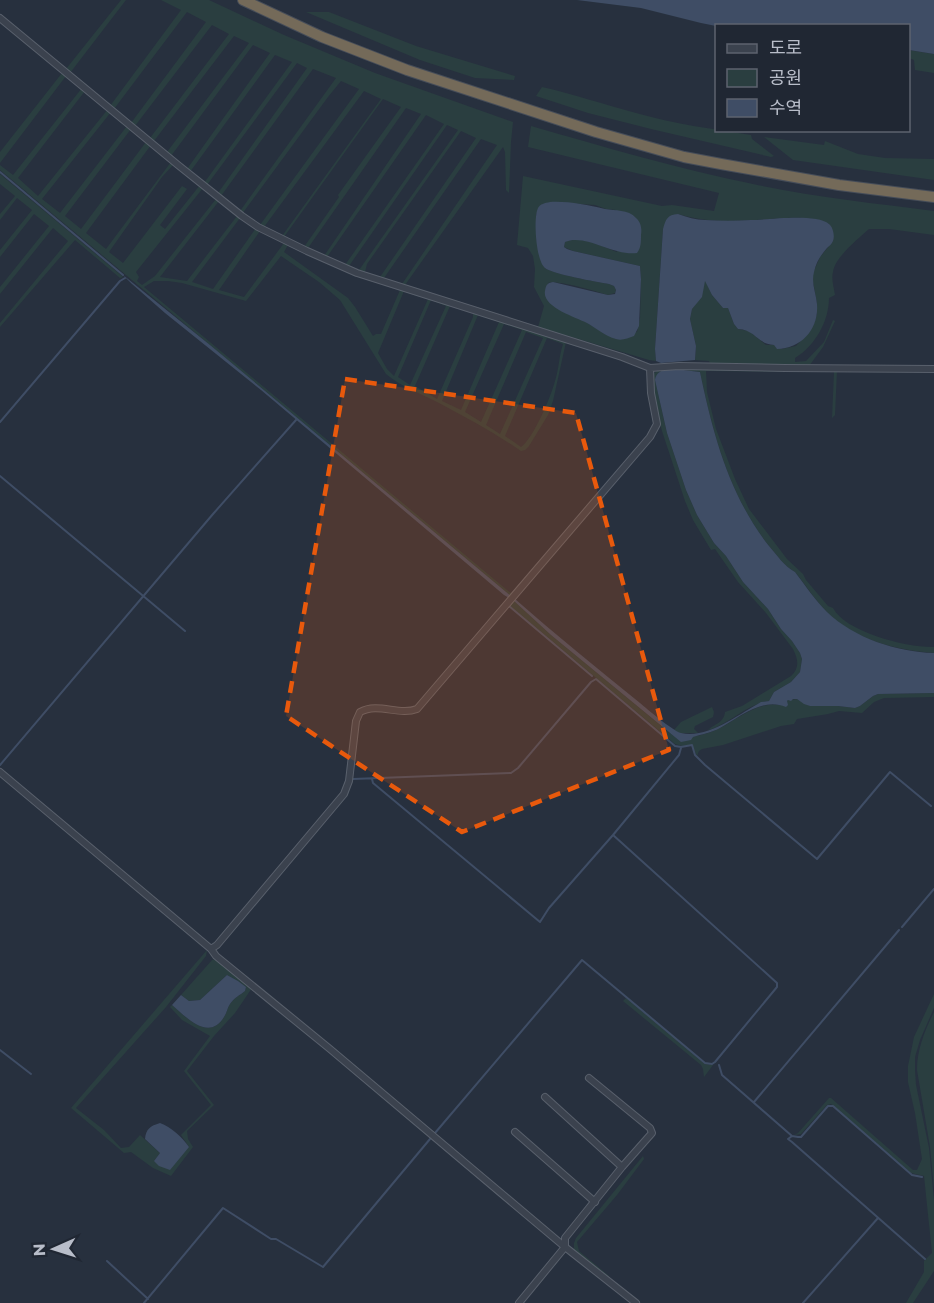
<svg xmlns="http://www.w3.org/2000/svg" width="934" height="1303" font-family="Montserrat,'Noto Sans KR',sans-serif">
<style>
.green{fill:#2a3e40;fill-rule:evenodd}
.water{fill:#3f4d65}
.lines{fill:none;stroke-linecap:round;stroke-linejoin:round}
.stream{stroke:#3f4d65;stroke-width:2}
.street-casing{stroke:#59606c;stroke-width:8}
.highway-casing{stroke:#464d59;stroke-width:12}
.street{stroke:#3b424e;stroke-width:6}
.highway{stroke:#746a59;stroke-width:10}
.marked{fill:#e8590c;fill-opacity:0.2;stroke:#e8590c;stroke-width:4.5;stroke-dasharray:12 8;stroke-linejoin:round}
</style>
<rect width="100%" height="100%" fill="#27303e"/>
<!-- green -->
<path class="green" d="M121 0H126L70 73 66 69Z
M161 0H209L284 35 375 73 513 122 511 142 509 193 506 190 505 152 503 147 405 285 402 284 497 145 481 139 384 278 380 277 476 138 461 131 367 264 365 272 359 270 458 130 447 125 349 266 345 265 444 124 426 115 327 257 324 256 421 114 406 108 308 248 304 247 339 197 338 195 401 107 383 99 284 237 282 236 381 99 364 91 264 227 260 225 359 89 341 81 328 97 242 214 240 211 336 78 313 69 221 196 218 193 307 68 297 63 207 185 204 183 292 62 275 55 190 172 187 169 270 53 253 45 171 156 167 152 249 43 234 36 154 141 150 138 229 34 212 25 135 126 131 123 206 22 187 12 114 109 110 106 181 10Z
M306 12H329L416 46 515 76 514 80 475 78 420 60Z
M908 50 934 54V73L915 70 914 60 909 58Z
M62 73 66 76 0 163V152Z
M542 87C574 94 605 105 636 113 674 124 713 129 751 135L752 139 774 156 771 157 651 129 588 113 536 96Z
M82 88 85 91 18 178 38 196 108 109 111 112 42 199 60 213 127 126 131 129 65 216 81 229 146 142 151 145 86 233 106 249 171 162 174 164 162 177 109 252 123 263 182 186 187 189 160 225 165 229 200 185 203 188 136 272 139 277 137 281 142 285 155 276 216 199 219 201 160 277 187 281 237 216 240 218 192 282 213 289 256 228 260 231 219 290 244 297 284 243 288 245 284 252 348 298 355 307 373 336 376 334H381L400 290 396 287 566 342 553 401 548 415 529 446 525 450 521 451C495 433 467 418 439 403 422 394 401 387 386 374L340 300 319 282 281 256 246 301 182 283 168 281H154L144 287 507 590 512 594 511 596 0 170V165L13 175ZM404 291 428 299 394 376 387 369 378 353ZM431 300 446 306 410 385 398 377ZM450 306 473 313V317L437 399 415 386ZM478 315 499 322 461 410 442 401ZM504 324 522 330 481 422 465 412ZM526 332 543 338 500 434 486 425ZM547 338 563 344C559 356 559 368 555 381 551 396 534 438 521 447L505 436Z
M531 126C605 147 678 169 753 184 812 197 874 203 934 211V235L889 229H869C858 239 835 257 833 272 831 279 834 288 835 295L829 298C829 321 815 346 795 358V362L806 361 824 342 833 320 835 321 823 347 809 366 710 364 709 361 695 360 696 346 690 319 692 309 696 303 705 280 712 295 723 308H728L734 324 738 329 749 331 766 345H774L782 349 796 346 809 332 813 326 817 314V304L813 281V273L820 257 833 241 829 224C807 214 780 219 756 220 730 222 703 222 678 214L663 229 655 349 656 361 649 360 538 327 544 306 534 287 535 269 533 256 528 248 517 245 523 176 662 206 672 205 714 211 719 193 528 147ZM550 202 595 205 606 209 616 210 617 252C602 246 580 235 565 242L564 247 573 251 640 266 641 279 640 318 637 332 607 335 589 324 548 283C561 280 594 291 608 295L615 293 616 290 614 286 609 284C597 282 553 274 545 268 543 266 542 262 541 260 535 240 537 233 536 214Z
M764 137 824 145 825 141 858 154 885 158 934 159V180L793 160Z
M0 174 121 275 123 277 120 278 75 240 0 327V323L68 241 53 228 0 294V287L49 226 34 214 0 257V250L32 210 17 198 0 220V214L15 196 0 184Z
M665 369 837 371 835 415 832 418 834 372 706 371 707 392 716 429 735 479 749 509 787 559 803 574 806 580 828 606 833 608C845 632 908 648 934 647V653C895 650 851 639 824 609 813 597 805 584 795 572 784 566 777 555 769 546 729 495 713 434 700 372L675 369 659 372 655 380 667 433 686 490 697 515 714 543 726 556 743 582 768 609 781 629 792 641 800 653 802 659 800 672 791 682 774 692 769 701C746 704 730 724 708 730 714 724 724 723 725 712L742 706 791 676C800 668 798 659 793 649L766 613 738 582 715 549 711 550 693 520 685 501 662 431 654 401 653 374 657 371Z
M514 601 551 635 666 730 679 739C691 737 705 735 716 730 737 720 756 701 781 705L788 700 797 699 810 706H838L855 708 860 706 873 696 878 694 934 693V697L884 698 874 702 862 713 839 711 828 714 797 719 794 724 781 726 723 745 702 749 699 751 697 756 692 745 682 746 675 744 509 605Z
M712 707 714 712 713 717 695 726 694 729 698 733H679L674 730 681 722Z
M207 950 206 956 166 1007 76 1108 104 1130 121 1148 129 1147 140 1135 160 1153 154 1161 189 1147 181 1135 211 1105 184 1071 210 1036 182 1020 170 1007 172 1005C186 1017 209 1042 224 1017 227 1013 227 1008 230 1004 234 998 240 995 245 991L246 987 238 981 227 975 200 1000 189 1001 181 995 212 960 217 959 252 988 235 1013 214 1036 187 1071 214 1105 187 1131 188 1139 193 1147 171 1176 153 1168 131 1152 124 1153 71 1108Z
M934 994V1008L920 1040 915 1057V1070L916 1085 929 1148 934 1200V1271L913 1303H906L924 1272V1261L932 1253 924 1176 911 1173 831 1104 827 1105 801 1134 794 1135 798 1133 829 1098H831L913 1170H917L922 1159 915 1113 908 1082V1066L914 1037Z
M626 998 705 1064 713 1065 704 1077 703 1069 701 1065 623 1001Z
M934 1012V1189L930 1147 917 1070C917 1049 925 1030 934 1012Z
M643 1156 644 1159 617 1195 577 1242 579 1251 609 1276 608 1278 574 1252V1243L576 1238Z"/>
<!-- water -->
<path class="water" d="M577 0H934V54L909 50 908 26H716L701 23 641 8Z
M550 202C568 201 587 205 605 209 615 211 628 209 636 218 641 222 642 229 641 235 641 242 641 248 637 253 613 256 585 233 565 242L564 247 567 249 573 251 640 266 641 279 639 326 634 336C628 338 622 341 616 339 605 336 596 328 587 323 575 317 542 307 545 291 546 285 547 283 553 282L608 295 615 294 616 290 614 286 609 284C597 282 552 274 545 268 536 261 533 218 538 208 540 204 545 203 550 202Z
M678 214C687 217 696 220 705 220 720 221 736 221 751 220 768 220 816 213 829 224 833 227 835 236 833 241 832 244 829 246 827 248 821 255 816 262 814 272 811 283 816 293 817 304 819 329 802 348 777 349L774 345C757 344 756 330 738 329L734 324 728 308H723L712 295 705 281 702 297 692 309 690 319 696 346 695 360 661 363 656 361 655 349 663 229C666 219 667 215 678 214Z
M123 275 210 345 511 596 509 598 504 595 261 390 165 313 132 284Z
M675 369 700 372C713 434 729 495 769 546 777 555 784 566 795 572 805 585 815 600 827 612 854 638 897 652 934 653V693L878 694 873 696 860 706 855 708 838 706H810L804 704 797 699H793L791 701 788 700 787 701 788 705 786 707C762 697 740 717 720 728 711 733 702 734 693 737L691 740 681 742 551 635 514 601 515 599C556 635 598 669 640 703 647 709 673 731 681 733 708 739 739 714 761 702L769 701 774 692 791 682 800 672 802 659 800 653 792 641 781 629 768 609 743 582 726 556 714 543 697 515 686 490 667 433 655 380C657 369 666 370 675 369Z
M227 975 238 981 246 987 245 991C240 995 234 998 230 1004 227 1008 227 1013 224 1017 209 1042 186 1017 172 1005L181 995 189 1001 200 1000Z
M160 1123C171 1127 182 1137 189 1147L170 1170 159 1166 154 1161 160 1153 145 1139C146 1129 150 1126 160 1123Z"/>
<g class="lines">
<!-- stream -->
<path class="stream" d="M0 172 123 275
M0 422 120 281 125 278
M0 476 185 631
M509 606 592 676
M0 765 213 514 296 420
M353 779 511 773 518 768 591 682 596 679 675 746 681 747 692 745 695 755 705 765 817 859 890 772 931 806
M372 779 373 783 540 922 549 908 613 835 679 755 681 748
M902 927 934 889
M0 1050 31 1074
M719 1065 722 1075 792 1136 798 1137H801L828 1106H833L912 1175 922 1177
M754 1102 899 930
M435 1133 582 960 705 1063 712 1064 715 1062 777 987V983L613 835
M792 1136 788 1139 792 1142 925 1259
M107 1261 148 1299
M144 1303 223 1208 271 1239H276L323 1267 430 1139
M803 1303 878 1218"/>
<defs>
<path id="street" d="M0 18 178 165 242 216 258 227 307 251 357 273 622 357 650 368 679 366 785 368 934 369
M0 772 211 949 216 956 330 1049 565 1247 636 1303
M211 949 217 945 344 794 349 781 356 721 360 712C378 702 399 716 417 709L650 437 657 424 651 393 650 368
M545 1097 622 1167
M515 1132 595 1202
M519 1303 565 1247V1238L622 1167 652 1133 650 1128 589 1078"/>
<path id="highway" d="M243 0 322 37 407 70 596 132 684 157 721 164 839 185 934 197"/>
</defs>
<!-- street casing -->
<use href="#street" class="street-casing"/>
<!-- highway casing -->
<use href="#highway" class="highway-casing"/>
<!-- street -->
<use href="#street" class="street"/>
<!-- highway -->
<use href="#highway" class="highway"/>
</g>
<!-- marked area -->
<path class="marked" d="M345 379 576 413 669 750 462 832 286 716Z"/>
<!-- legend -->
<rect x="715" y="24" width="195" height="108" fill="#202733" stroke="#5d636f" stroke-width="1.5"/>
<rect x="727" y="44" width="30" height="9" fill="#3b424e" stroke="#5d636f" stroke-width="1.5"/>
<text x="769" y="54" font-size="18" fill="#b8bdc9">도로</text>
<rect x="727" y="69" width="30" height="18" fill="#2a3e40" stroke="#5d636f" stroke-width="1.5"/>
<text x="769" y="84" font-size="18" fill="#b8bdc9">공원</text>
<rect x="727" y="99" width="30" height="18" fill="#3f4d65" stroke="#5d636f" stroke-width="1.5"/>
<text x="769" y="114" font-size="18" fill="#b8bdc9">수역</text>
<!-- north arrow -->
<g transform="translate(54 1249) rotate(267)" stroke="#202733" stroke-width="4.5" paint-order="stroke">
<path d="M0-4.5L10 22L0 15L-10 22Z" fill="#b8bdc9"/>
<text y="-9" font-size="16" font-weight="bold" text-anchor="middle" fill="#b8bdc9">N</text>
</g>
</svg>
